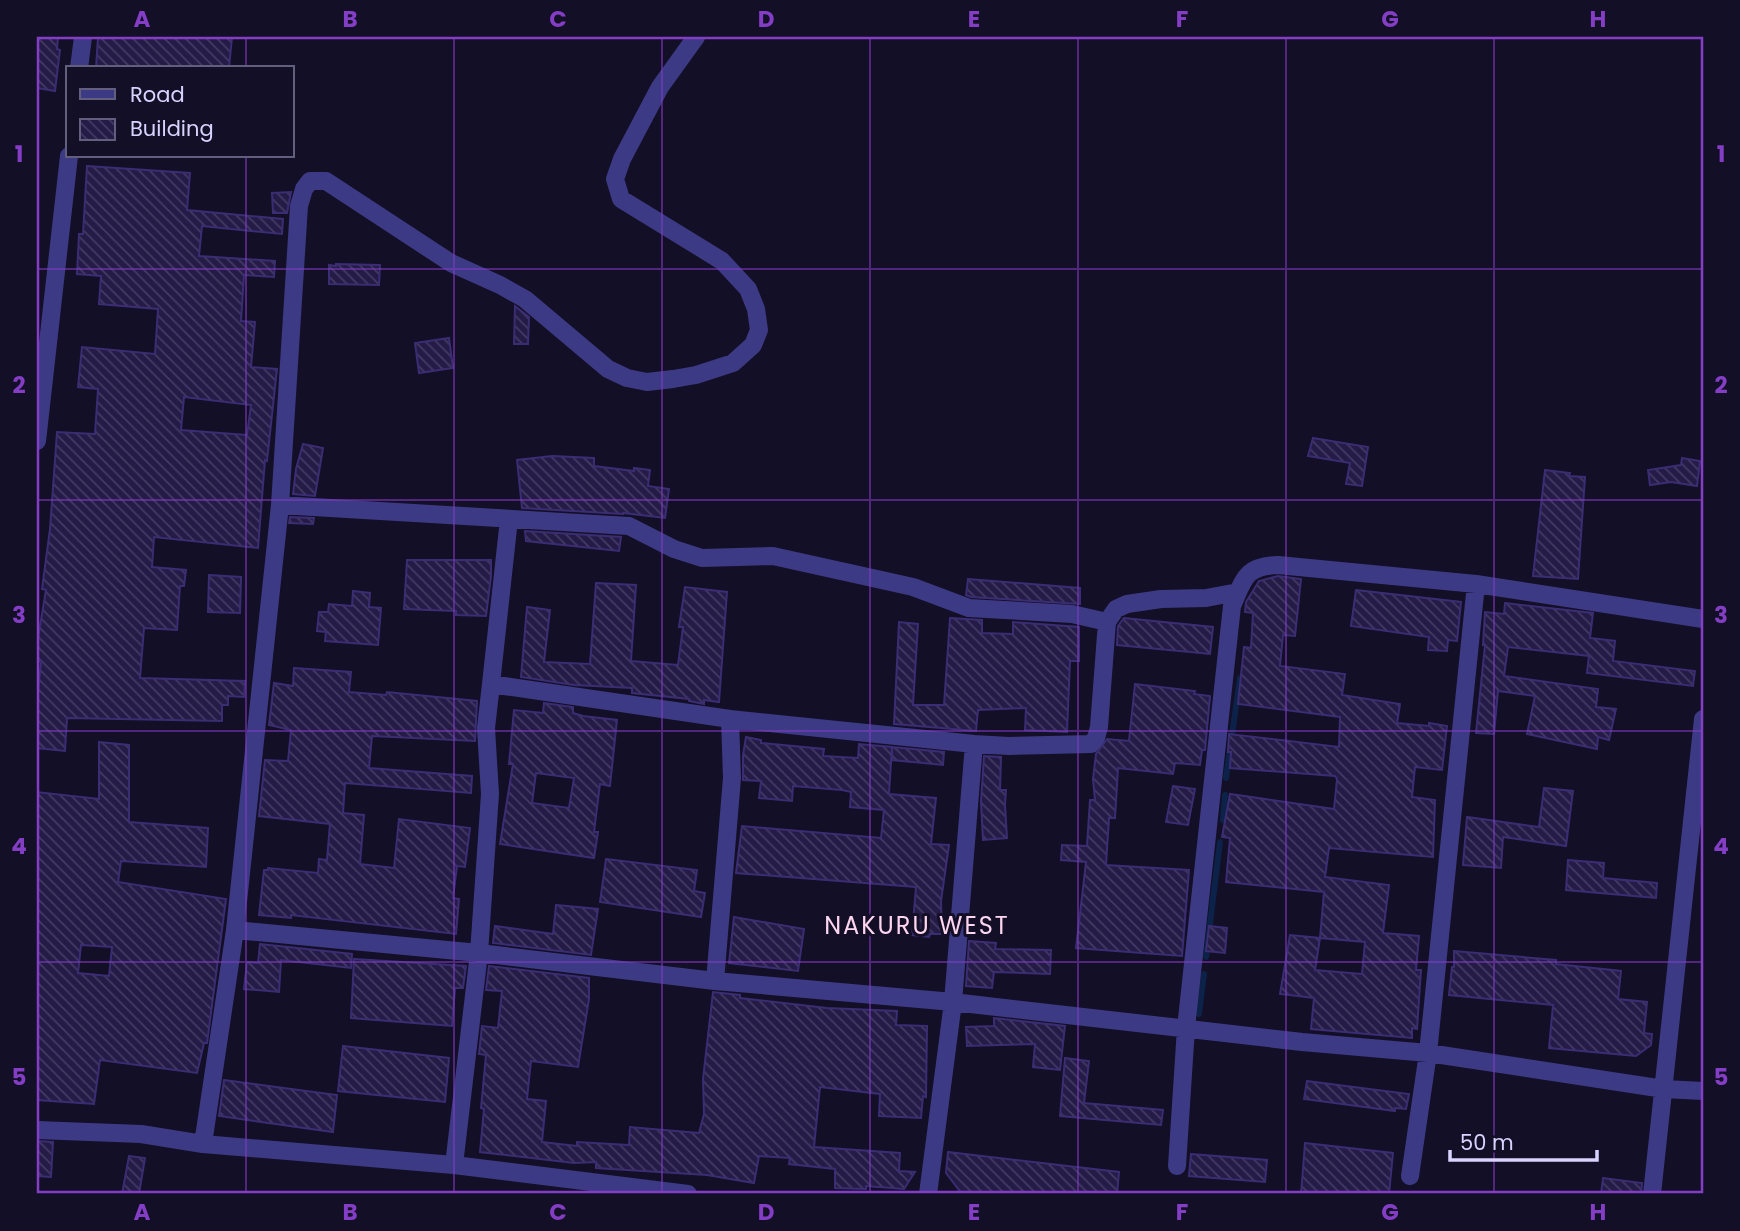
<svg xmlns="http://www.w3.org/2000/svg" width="1740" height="1231" font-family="Poppins,sans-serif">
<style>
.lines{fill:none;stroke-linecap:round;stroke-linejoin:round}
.stream{stroke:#0c2248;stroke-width:6}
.building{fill:url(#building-back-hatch);stroke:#3b2d73;stroke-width:2;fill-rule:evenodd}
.minor{stroke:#3d3a85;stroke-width:18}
.grid{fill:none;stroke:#843dc5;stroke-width:2;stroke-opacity:0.55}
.labels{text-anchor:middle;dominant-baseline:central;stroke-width:6;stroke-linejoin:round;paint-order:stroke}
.quarter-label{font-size:24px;letter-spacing:2px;fill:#ffd6f0;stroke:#130f26}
.neatline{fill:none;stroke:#843dc5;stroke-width:2.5}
.grid-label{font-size:23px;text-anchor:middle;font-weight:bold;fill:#843dc5}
</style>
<defs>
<pattern id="building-back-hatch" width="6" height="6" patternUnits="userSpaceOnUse" patternTransform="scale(1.75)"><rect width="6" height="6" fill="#241b47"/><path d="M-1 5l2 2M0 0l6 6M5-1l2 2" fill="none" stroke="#433b63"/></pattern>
</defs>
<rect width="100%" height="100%" fill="#130f26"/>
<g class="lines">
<!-- stream -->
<path class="stream" d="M1226 778 1240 678
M1223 820 1225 795
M1206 957 1220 842
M1199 1014 1204 974"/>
</g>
<!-- building -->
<path class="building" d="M37 37H58L57 49 60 50 55 91 37 88Z
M98 37H232L229 68H96Z
M87 166 190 173 187 210 283 219 282 234 202 226 199 256 275 261 274 277 244 275 241 321 255 322 251 367 277 369 267 461 265 460 258 548 154 537 152 567 186 570 184 586H180L177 630 144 628 140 678 245 681 244 697 228 696V705H222V721L67 718 65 751 37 748V701L41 662 37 661V644L46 590 42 589 50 529 57 432 95 434 98 389 78 387 82 347 155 354 158 309 99 304 101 276 77 274 79 234H83ZM184 397 251 405 247 435 181 430Z
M291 192 287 213H273L272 193Z
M336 264 380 265 379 285 329 284V265L336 266Z
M515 306 529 317 528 344H514Z
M449 338 453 368 419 373 415 343Z
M1313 438 1368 447 1362 486 1346 484 1350 463 1308 456Z
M303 444 323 448 315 496 293 494 296 469Z
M552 456 594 458V466L634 471V468L650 470 648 486 669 489 665 518 623 513V514L522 508 517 460Z
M1682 458 1700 461 1697 486 1671 482 1650 485 1648 470 1681 465Z
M1545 470 1570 473 1569 476 1585 477 1578 579 1533 576Z
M290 517 314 518 313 524 289 523Z
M525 531 621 537 619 551 526 541Z
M407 560H491V576L486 616 456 615V611L404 609Z
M209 575 241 577 240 613 208 612Z
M1278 576 1301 579 1295 636 1283 635 1280 666 1345 674 1342 695 1400 704 1397 723 1429 726V723L1447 726 1442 770 1415 767 1412 797 1435 800 1433 857 1329 848 1325 877 1389 885 1383 933 1419 936 1416 970H1421L1417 1029 1412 1028V1038L1311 1029 1314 998 1280 994 1290 935 1320 938 1315 970 1362 974 1365 942 1320 938 1324 892 1226 882 1230 838 1222 837 1230 794 1334 809 1337 779 1335 776 1230 768 1231 752H1228L1229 734 1339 747 1340 717 1238 704 1244 647 1251 648 1253 613 1245 612 1246 602 1259 581Z
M968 579 1080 588V604L971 597 966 595Z
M596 583 636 585 631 661 678 665 683 627H679L685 587 727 592 719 702 704 700V704L689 701V699L632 693V688L574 685 521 677 527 607 550 610 544 662 590 664Z
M1356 590 1461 602 1457 641 1448 640 1447 651 1428 650 1429 637 1351 626Z
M353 591 370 593 369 607 381 608 378 645 325 641 326 632 317 631 319 612H328L329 604 352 606Z
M1505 603 1593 613 1590 638 1615 641 1613 661 1695 671 1693 686 1587 673 1589 656 1508 647 1504 676 1598 689 1596 707 1616 709 1609 740 1598 737 1597 749 1527 734 1535 696 1498 691 1494 734 1476 733 1485 645H1483L1485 612 1504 614Z
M950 618 982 620V633L1013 634V622L1079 627V661H1070L1067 732 1025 730 1026 708 978 710 976 731 894 724 899 622 918 624 913 705H944Z
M1124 618 1213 627 1210 654 1117 645 1118 626Z
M294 668 351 672 349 692 386 695 387 692 477 701 475 741 372 736 369 768 472 776 471 793 345 783 343 813 364 815 360 864 394 868 399 819 470 828 465 867 457 866 453 898 459 899 456 934 291 915V918L259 915 264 870H268V868L318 873 319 859 327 860 330 824 259 816 265 760 288 761 291 730 269 725 274 683 293 686Z
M1135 684 1195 691 1194 694 1210 696 1205 750H1202L1200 765 1175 763 1173 774 1118 768 1115 818H1109L1106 865 1189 870 1182 956 1076 948 1086 862 1061 860 1062 845 1087 846 1090 800H1095L1093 779 1096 754 1107 739 1129 741Z
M544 703 573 707V713L583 716 617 720 610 786 600 784 594 832H598L594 858 500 844 513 764H509L514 710 543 713ZM536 773 574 778 569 808 532 803Z
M746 737 761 740V743L824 749 823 756 858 758 859 744 892 747 889 794 936 798 931 844 949 845 941 901 942 934H930L929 937 912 935 916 887 736 873 742 826 881 838 884 810 850 807 851 792 842 790 793 786 792 801 759 798 761 781 743 780V755Z
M99 742 129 745V822L208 828 206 867 121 861 118 882 226 899 207 1043H204L197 1073 100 1060 94 1104 37 1100V792L99 799ZM81 945 112 947 109 976 78 973Z
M892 747 944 752 943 765 892 760Z
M984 756 1001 757 1000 790H1006L1005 805 1007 838 983 840 981 802Z
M1173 786 1195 789 1188 825 1166 822Z
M1544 788 1573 791 1566 846 1503 837 1501 868 1463 865 1467 817 1539 827Z
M606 859 697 870 694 891 705 893 701 917 600 902Z
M1568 860 1604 863 1603 878 1657 883 1656 898 1566 890Z
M556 905 598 909 591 955 493 943 495 926 553 934Z
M734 917 804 929 798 971 729 963Z
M1209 926 1227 928 1225 953 1206 951Z
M969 941 996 943 995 949 1051 950 1050 974 994 972 992 988 966 986Z
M260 944 352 954 351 968 281 960 279 992 244 989 247 962 258 963Z
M1454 951 1556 960V964L1621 971 1618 999 1647 1002 1644 1033 1652 1034 1651 1045 1636 1056 1549 1048 1553 1005 1449 995 1452 967H1454Z
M354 959 466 966 463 988H455L452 1026 351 1018Z
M489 966 589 978V999L578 1067 531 1061 527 1099 546 1101 542 1142 577 1146V1142L629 1145 630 1127 699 1133 704 1114 703 1079 713 992 740 995V998L827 1008 897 1011 896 1025 927 1026 926 1097 923 1096 921 1118 879 1116 880 1094 820 1087 814 1147 900 1153 899 1171 915 1172 904 1189 866 1186V1189L835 1188V1169L789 1164 790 1158 759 1156 754 1183 707 1175 596 1168V1162L574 1163 480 1152 484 1109 481 1108 486 1055 479 1054 482 1026 498 1028 502 991 486 990Z
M994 1018 1065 1026 1060 1070 1033 1067 1035 1044 967 1046 966 1027 994 1026Z
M343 1046 449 1058 445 1102 338 1091Z
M1065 1058 1089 1061 1084 1103 1163 1110 1161 1125 1060 1116Z
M224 1080 337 1095 333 1132 219 1116Z
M1307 1081 1409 1094 1406 1109 1395 1108V1111L1304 1099Z
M37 1141 53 1142 51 1177 37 1176Z
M1305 1143 1393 1153 1389 1194H1301Z
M948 1152 1119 1172 1117 1194H962L946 1173Z
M1191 1154 1267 1160 1265 1182 1189 1176Z
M129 1156 145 1158 139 1194H122Z
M1603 1178 1642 1183 1641 1194H1601Z"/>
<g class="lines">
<!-- minor -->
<path class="minor" d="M79 68 83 37
M37 441 69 156
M280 505 629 526 674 549 702 558 773 556 913 587 969 608 1072 614 1107 622
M1476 584 1703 619
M491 684 509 519
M730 719 974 744
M235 930 280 505 299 206 304 189 310 181H326L451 263 500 285 525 299 608 369 627 378 647 382 673 379 696 375 733 363 753 345 759 330 756 309 748 289 722 261 621 199 615 179 622 159 660 87 696 37
M37 1130 141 1134 203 1144 454 1165 688 1194
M203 1144 235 930 479 953 715 981 953 1002 974 744 1009 746 1091 744 1096 738 1099 727 1107 622 1116 609 1127 604 1161 599 1206 598 1238 592
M454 1165 479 953 490 794 486 728 491 684 730 719 732 778 715 981
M1177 1166 1186 1028 1232 606C1244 579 1245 566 1278 565L1476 584 1428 1053 1410 1176
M928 1194 953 1002 1302 1042 1428 1053 1664 1089 1703 1091
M1652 1194 1703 719"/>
</g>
<!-- grid -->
<path class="grid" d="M246 37V68M454 37V1194M662 37V1194M870 37V1194M1078 37V1194M1286 37V1194M1494 37V1194M246 156V1194M37 269H1703M37 500H1703M37 731H1703M37 962H1703"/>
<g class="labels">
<!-- quarter labels -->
<g class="quarter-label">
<text x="917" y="925">NAKURU WEST</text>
</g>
</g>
<!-- border -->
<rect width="1740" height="1231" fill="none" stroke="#130f26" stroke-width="77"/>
<!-- legend -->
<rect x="66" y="66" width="228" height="91" fill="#130f26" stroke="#625e7d" stroke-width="2"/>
<rect x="80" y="89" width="35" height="10" fill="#3d3a85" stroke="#625e7d" stroke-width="2"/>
<text x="130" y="102" font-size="21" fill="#d9d4ff">Road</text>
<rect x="80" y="119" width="35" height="21" fill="url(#building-back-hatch)" stroke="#625e7d" stroke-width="2"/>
<text x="130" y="136" font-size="21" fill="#d9d4ff">Building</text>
<!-- scale -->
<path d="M1450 1150v10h147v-10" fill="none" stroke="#d9d4ff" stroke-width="3.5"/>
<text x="1460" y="1150" font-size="21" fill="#d9d4ff" stroke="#130f26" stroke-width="5" paint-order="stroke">50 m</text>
<rect x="38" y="38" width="1664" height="1154" class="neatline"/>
<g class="grid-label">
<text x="142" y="27">A</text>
<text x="350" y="27">B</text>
<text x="558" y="27">C</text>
<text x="766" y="27">D</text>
<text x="974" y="27">E</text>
<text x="1182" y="27">F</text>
<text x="1390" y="27">G</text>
<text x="1598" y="27">H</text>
<text x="19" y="162">1</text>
<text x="1721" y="162">1</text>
<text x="19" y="393">2</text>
<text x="1721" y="393">2</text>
<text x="19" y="623">3</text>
<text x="1721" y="623">3</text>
<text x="19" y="854">4</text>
<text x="1721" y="854">4</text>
<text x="19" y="1085">5</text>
<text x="1721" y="1085">5</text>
<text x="142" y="1220">A</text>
<text x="350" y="1220">B</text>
<text x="558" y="1220">C</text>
<text x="766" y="1220">D</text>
<text x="974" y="1220">E</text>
<text x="1182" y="1220">F</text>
<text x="1390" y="1220">G</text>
<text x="1598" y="1220">H</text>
</g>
</svg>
